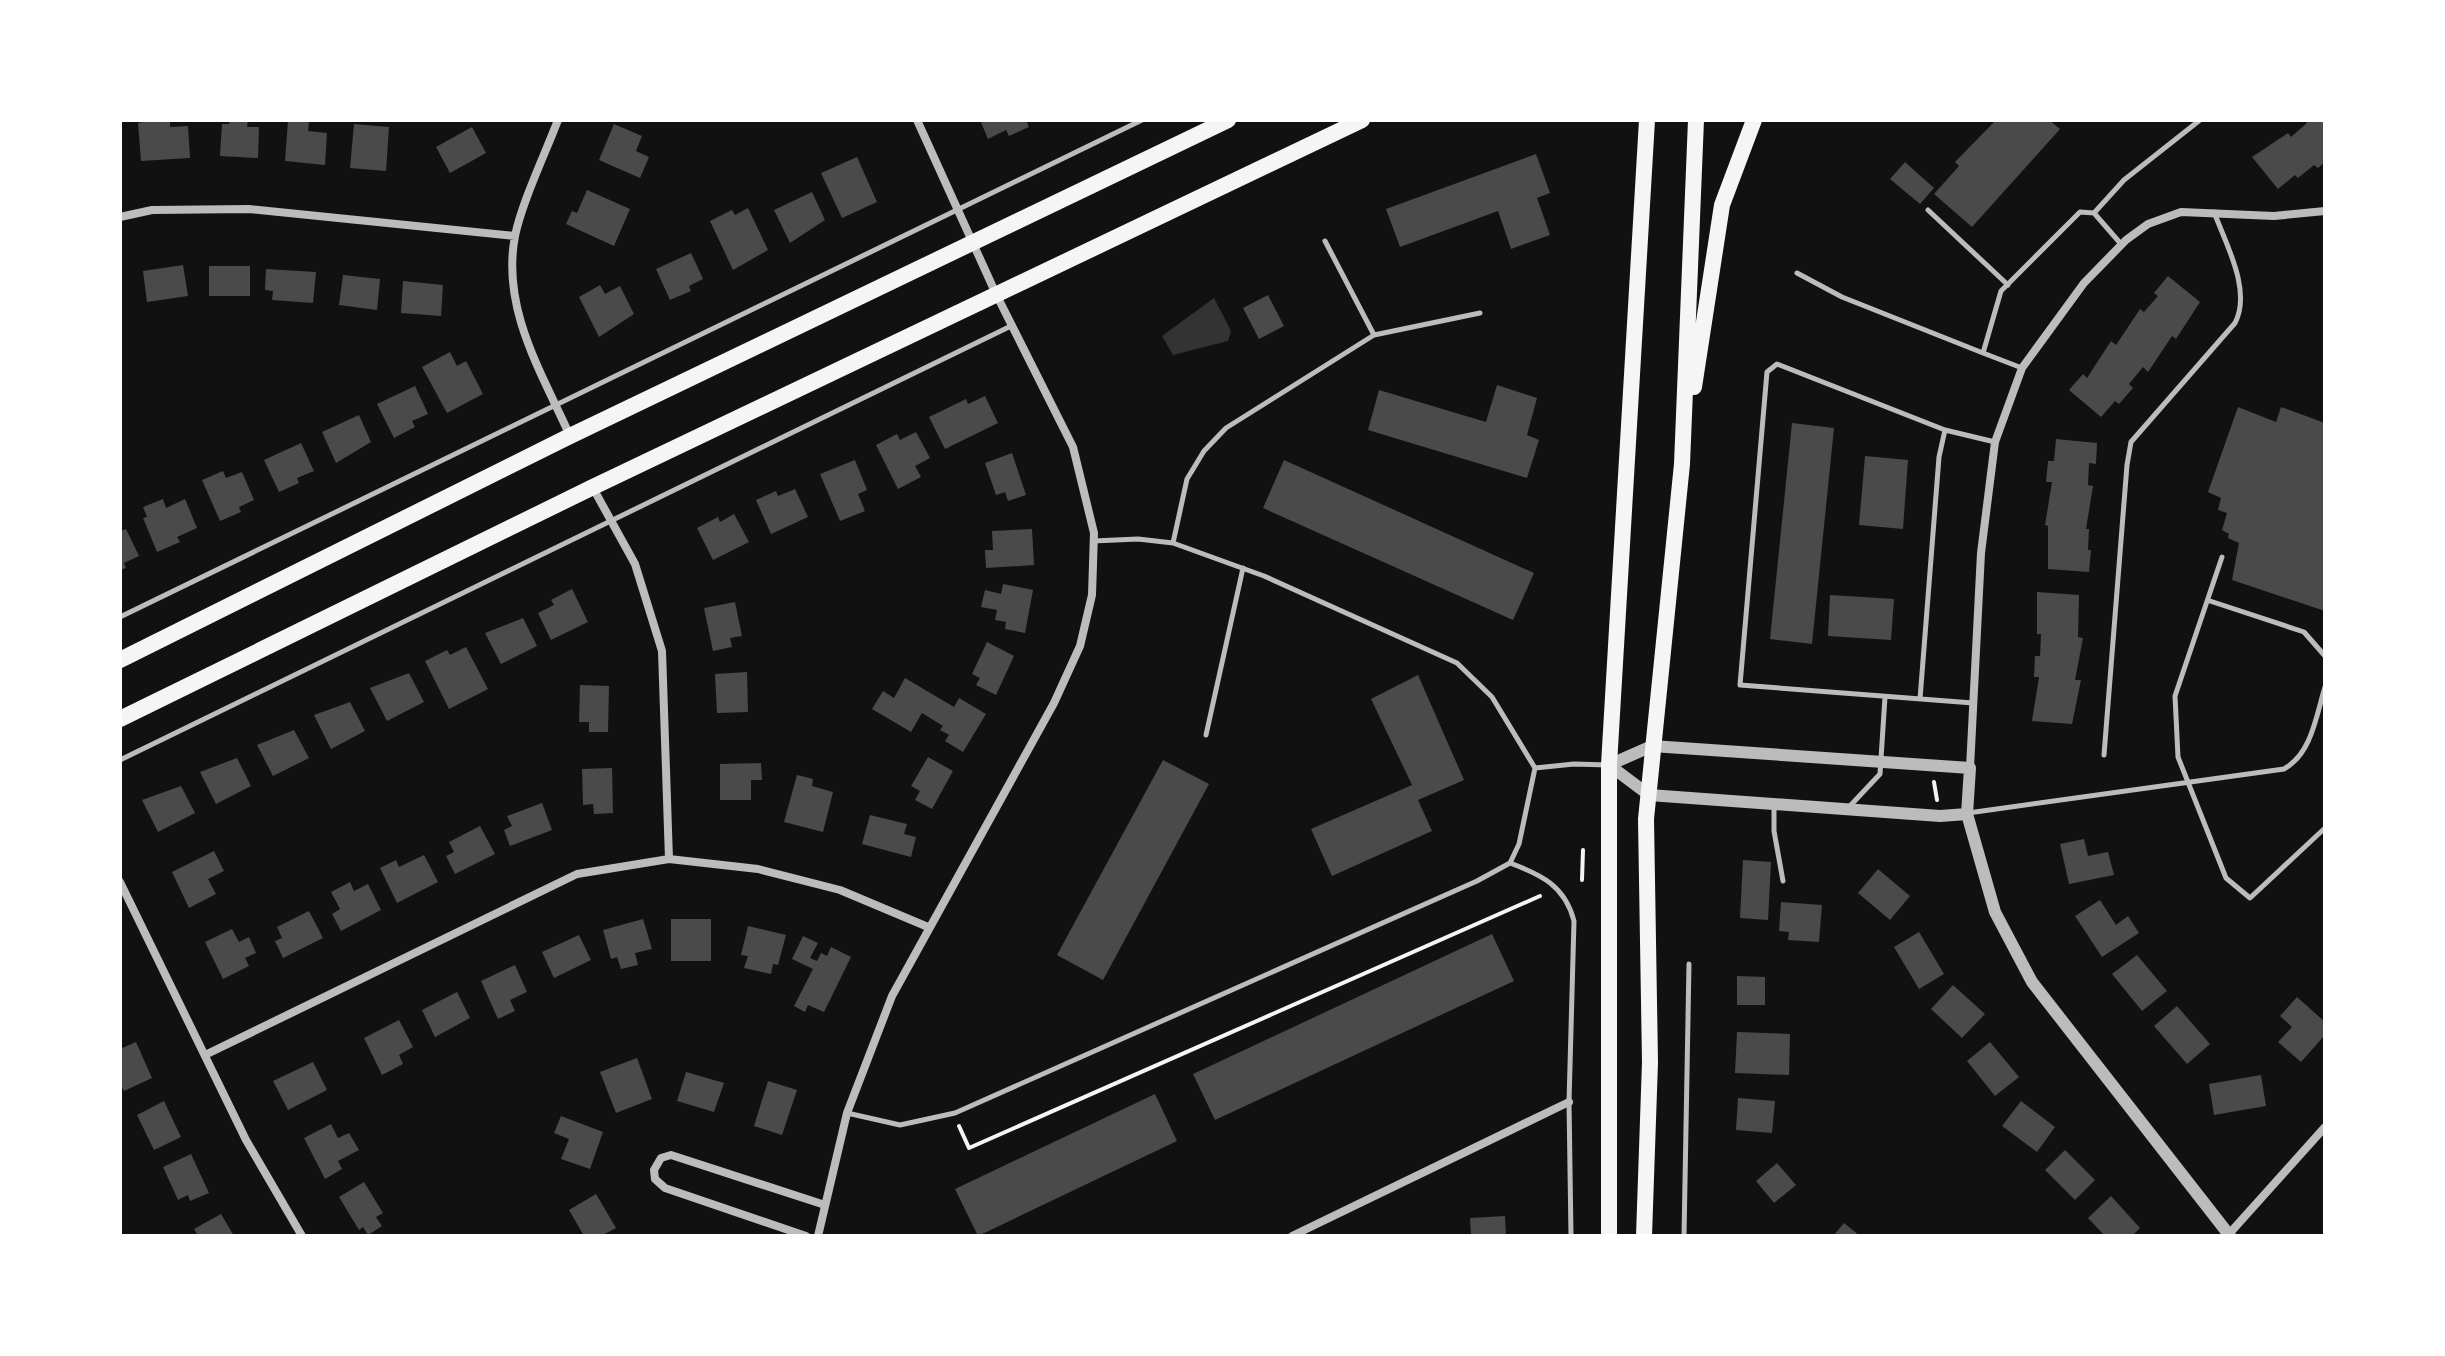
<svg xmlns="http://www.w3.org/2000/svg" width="2445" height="1356" font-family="Lato,sans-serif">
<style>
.water{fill:#333}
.building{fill:#4a4a4a}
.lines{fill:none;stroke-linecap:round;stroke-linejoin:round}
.path{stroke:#f5f5f5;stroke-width:4}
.service{stroke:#bcbcbc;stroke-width:5}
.minor{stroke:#bcbcbc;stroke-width:8}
.tertiary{stroke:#bcbcbc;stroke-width:12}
.primary{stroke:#f5f5f5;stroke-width:16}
</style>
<rect width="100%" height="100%" fill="#111"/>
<!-- water -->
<path class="water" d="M1214 298 1231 331 1228 341 1173 355 1162 336Z"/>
<!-- building -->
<path class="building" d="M152 120H170V127L188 126 190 158 141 161 138 123Z
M230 120H248L247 127H259L258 158 220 156 222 124H229Z
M980 120H1026L1029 127 1009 136 1006 130 988 139Z
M1996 120H2049L2060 129 1972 227 1934 194 1959 166 1955 162Z
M2305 120H2325V162L2318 168 2314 165 2298 178 2295 175 2278 189 2252 157 2288 133 2291 137 2307 123Z
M288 121 309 122 308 131 327 133 325 165 285 161Z
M354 124 389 127 386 171 350 168Z
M614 124 642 136 636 151 649 157 640 178 599 160Z
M472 127 486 153 450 173 436 147Z
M1536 154 1550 193 1537 198 1550 235 1511 249 1498 211 1400 247 1386 209Z
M857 157 877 202 842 218 821 173Z
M1905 162 1934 188 1920 204 1890 179Z
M587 190 630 209 614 246 566 224 572 211 577 213Z
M812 192 825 220 790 243 774 210Z
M748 208 768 250 733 270 710 221 732 210 735 215Z
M691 253 703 279 689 286 691 291 670 300 656 269Z
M183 265 188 296 147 302 143 271Z
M209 266H250V296H209Z
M266 269 316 272 313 303 272 300 273 291 265 290Z
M343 275 380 279 377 310 339 305Z
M2168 276 2200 302 2176 339 2172 336 2148 372 2143 367 2129 384 2133 388 2119 404 2115 401 2101 417 2069 390 2083 374 2087 378 2111 341 2116 345 2140 309 2144 312 2158 296 2154 293Z
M403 281 443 285 441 316 401 313Z
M600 285 605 294 620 286 634 314 599 337 579 297Z
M1268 295 1284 326 1259 339 1243 308Z
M450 352 457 366 466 361 483 394 447 413 422 367Z
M1497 385 1537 398 1527 435 1539 440 1527 478 1368 430 1379 390 1486 422Z
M415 386 428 414 412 421 415 427 394 438 377 404Z
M985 396 998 423 945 449 929 417 966 399 968 404Z
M2238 407 2276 422 2281 407 2325 423V611L2232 580 2239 543 2228 538 2229 534 2222 530 2227 513 2218 510 2221 498 2208 492Z
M359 415 371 442 336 463 322 432Z
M1792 423 1834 428 1812 644 1770 639Z
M916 432 930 458 915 466 921 477 898 489 876 445 897 434 900 440Z
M2056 439 2097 443 2096 464 2089 463 2088 485 2093 486 2086 529H2089L2088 550H2091L2089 572 2048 569V526L2045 525 2052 482H2046L2048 461H2054Z
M301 443 314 471 297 478 299 483 279 492 264 460Z
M1012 453 1026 495 1008 501 1005 492 996 495 985 463Z
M1865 456 1908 460 1903 529 1859 525Z
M855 460 867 490 858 494 865 511 840 521 820 474Z
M1284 460 1534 573 1513 620 1263 508Z
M223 471 226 478 242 472 254 500 239 507 241 512 220 521 202 480Z
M795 489 808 517 771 534 756 500 776 491 778 496Z
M163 499 166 508 185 499 197 528 177 537 180 542 157 552 143 518 147 517 143 507Z
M734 514 749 542 713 560 697 528 718 517 720 522Z
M126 529 139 556 124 563 126 568 120 570V531Z
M1032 529 1034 565 986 568 985 550H993L992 531Z
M1003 584 1033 590 1025 633 1005 629 1006 622 995 620 997 610 981 607 985 590 1001 594Z
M572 589 588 622 551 640 538 613 554 605 551 600Z
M2037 592 2079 595 2078 637 2083 638 2075 680H2081L2072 724 2032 721 2039 677H2034L2035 656H2040L2041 634H2037Z
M1830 595 1894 599 1891 640 1828 636Z
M735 602 742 636 730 638 732 647 713 651 704 608Z
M523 618 537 646 501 664 485 633Z
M987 642 1014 656 996 695 976 685 980 678 972 674Z
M466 647 488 689 449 709 425 661 447 650 450 655Z
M747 672 748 712 717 713 715 674Z
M409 673 424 702 387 721 370 688Z
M1418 675 1464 780 1418 800 1432 831 1332 876 1311 829 1412 785 1371 699Z
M905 678 954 707 959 698 986 714 963 752 945 741 949 735 940 730 943 726 922 713 911 732 872 709 883 691 894 698Z
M580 685 609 686 608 732H589V722H579Z
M350 702 365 731 331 749 314 715Z
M294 730 309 758 273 776 257 745Z
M928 757 953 771 932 809 915 800 920 791 911 786Z
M237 758 251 786 216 804 200 772Z
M1163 760 1209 784 1103 980 1057 955Z
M761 763 762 780H751V800H720V764Z
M612 768 613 813 594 814 593 804 583 805 582 769Z
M797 775 813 779 812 786 833 792 823 832 784 822Z
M181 786 195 813 158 832 142 800Z
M542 803 552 830 510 846 504 830 512 826 507 816Z
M870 815 907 824 904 834 916 837 911 857 862 844Z
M480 826 495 854 455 874 446 856 454 852 449 842Z
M2084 839 2088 856 2108 852 2114 875 2069 884 2060 844Z
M214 851 224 871 208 879 216 894 189 908 172 872Z
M424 855 438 882 397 903 380 868 396 860 399 867Z
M1743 860 1771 862 1768 920 1740 918Z
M1878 869 1910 896 1890 920 1858 893Z
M350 882 354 891 368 884 381 910 341 931 332 914 340 909 331 892Z
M2100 900 2116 925 2128 916 2139 933 2102 957 2075 916Z
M1781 902 1822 905 1819 942 1788 940 1789 932 1779 931Z
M309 911 323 938 283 958 275 941 282 938 277 927Z
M643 919 652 949 635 953 638 965 621 969 617 957 611 959 603 930Z
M671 919H711V961H671Z
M748 926 786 935 778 965 773 964 771 974 744 968 748 956 741 955Z
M232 929 239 942 249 937 256 953 245 958 249 966 223 979 205 942Z
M1919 932 1944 974 1919 989 1894 947Z
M1492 934 1514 981 1215 1120 1193 1074Z
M579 935 591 960 554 978 542 952Z
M803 936 818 943 810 958 817 961 821 953 827 956 831 947 851 957 824 1012 808 1005 805 1012 794 1006 813 969 792 959Z
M2137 955 2167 991 2142 1011 2112 974Z
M515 965 527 992 510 1000 515 1011 498 1019 481 981Z
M1737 976 1765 977V1005H1737Z
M1953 985 1985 1014 1962 1038 1931 1009Z
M457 992 470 1018 435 1037 422 1010Z
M2297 997 2325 1022V1035L2301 1062 2278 1042 2292 1027 2280 1016Z
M2177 1006 2210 1044 2187 1064 2154 1026Z
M399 1020 413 1047 399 1055 403 1064 382 1075 364 1038Z
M1737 1032 1790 1034 1789 1075 1735 1073Z
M136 1042 152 1078 124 1091 120 1084V1049Z
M1990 1042 2019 1077 1995 1096 1967 1061Z
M637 1058 652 1099 616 1113 600 1072Z
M313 1062 327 1090 288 1110 273 1081Z
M686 1072 724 1083 714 1112 677 1101Z
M2261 1075 2266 1106 2214 1115 2209 1084Z
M768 1081 797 1090 782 1135 754 1126Z
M1155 1094 1177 1141 978 1236 955 1189Z
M1738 1098 1775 1101 1772 1133 1736 1130Z
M164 1101 181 1137 154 1150 137 1115Z
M2021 1101 2055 1127 2037 1152 2002 1126Z
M561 1116 603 1132 590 1169 561 1159 569 1139 554 1133Z
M331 1124 338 1138 349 1133 359 1150 338 1161 342 1169 325 1179 304 1138Z
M2065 1150 2095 1180 2075 1200 2045 1170Z
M191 1154 209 1193 190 1201 188 1195 178 1200 163 1167Z
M1777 1163 1796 1185 1774 1203 1756 1181Z
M364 1182 383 1213 376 1217 382 1226 368 1235 363 1227 359 1230 339 1197Z
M596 1194 616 1228 601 1236H584L569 1210Z
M2111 1196 2140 1228 2132 1236H2105L2088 1218Z
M221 1214 234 1236H198L194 1229Z
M1505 1216 1506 1236H1471L1470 1218Z
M1844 1223 1860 1236H1833Z"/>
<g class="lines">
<!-- path -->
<path class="path" d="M1934 782 1937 800
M1582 880 1583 850
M959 1126 969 1148 1540 896"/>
<!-- service -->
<path class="service" d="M1928 210 2008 285
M2094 213 2124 180 2200 120
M1325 241 1374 335
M1797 273 1842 297 1983 353
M2022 368 1983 353 2001 291 2080 212 2094 213 2121 244
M1093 541 1138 539 1173 543 1264 576 1457 663 1492 697 1535 768
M1173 543 1187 479 1204 451 1226 428 1374 335 1480 313
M2222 557 2175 696 2178 757 2226 878 2250 898 2325 828
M2210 601 2304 632 2325 656
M120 617 1142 120
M1920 699 1939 457 1945 430
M1973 703 1740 685 1767 372 1777 364 1945 430 1995 442
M1206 735 1243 568
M2104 755 2127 465 2131 442 2235 323C2252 291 2226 244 2214 212
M120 760 1011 326
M1774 806V831L1783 881
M1849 807 1880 774 1885 697
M1968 813 2284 769C2312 753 2316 716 2325 687
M1510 863C1542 875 1565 886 1574 921L1569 1102 1571 1236
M847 1113 900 1125 955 1113 1477 881 1510 863 1519 844 1535 768 1574 764 1608 765
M1684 1236 1689 964"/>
<!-- minor -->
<path class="minor" d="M558 120C545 154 522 202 515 236 501 309 542 373 570 436
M120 217 152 210 249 209 515 236
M593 488 635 564 662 651 669 859
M1970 768 1981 553 1995 442 2022 368 2084 283 2126 240 2148 224 2181 212 2274 216 2325 211
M120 882 246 1140 302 1236
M205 1055 577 874 669 859 758 869 840 890 928 927
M2229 1234 2325 1127
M806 1236 665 1188 655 1179 654 1170 661 1158 671 1155 825 1205
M818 1236 847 1113 892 996 1054 703 1080 646 1092 595 1094 533 1073 447 996 294 917 120
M1292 1236 1569 1102"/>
<!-- tertiary -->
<path class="tertiary" d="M1967 814 1940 816 1649 795 1609 765 1652 746 1970 768 1967 814 1995 912 2032 982 2230 1236"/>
<!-- primary -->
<path class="primary" d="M1694 387 1722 205 1754 120
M120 660 570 436 1228 120
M120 719 593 487 1362 120
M1609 1236V765L1647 120
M1644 1236 1650 1062 1646 819 1682 464 1696 120"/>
</g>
<!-- border -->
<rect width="2445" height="1356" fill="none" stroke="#ffffff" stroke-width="244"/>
</svg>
